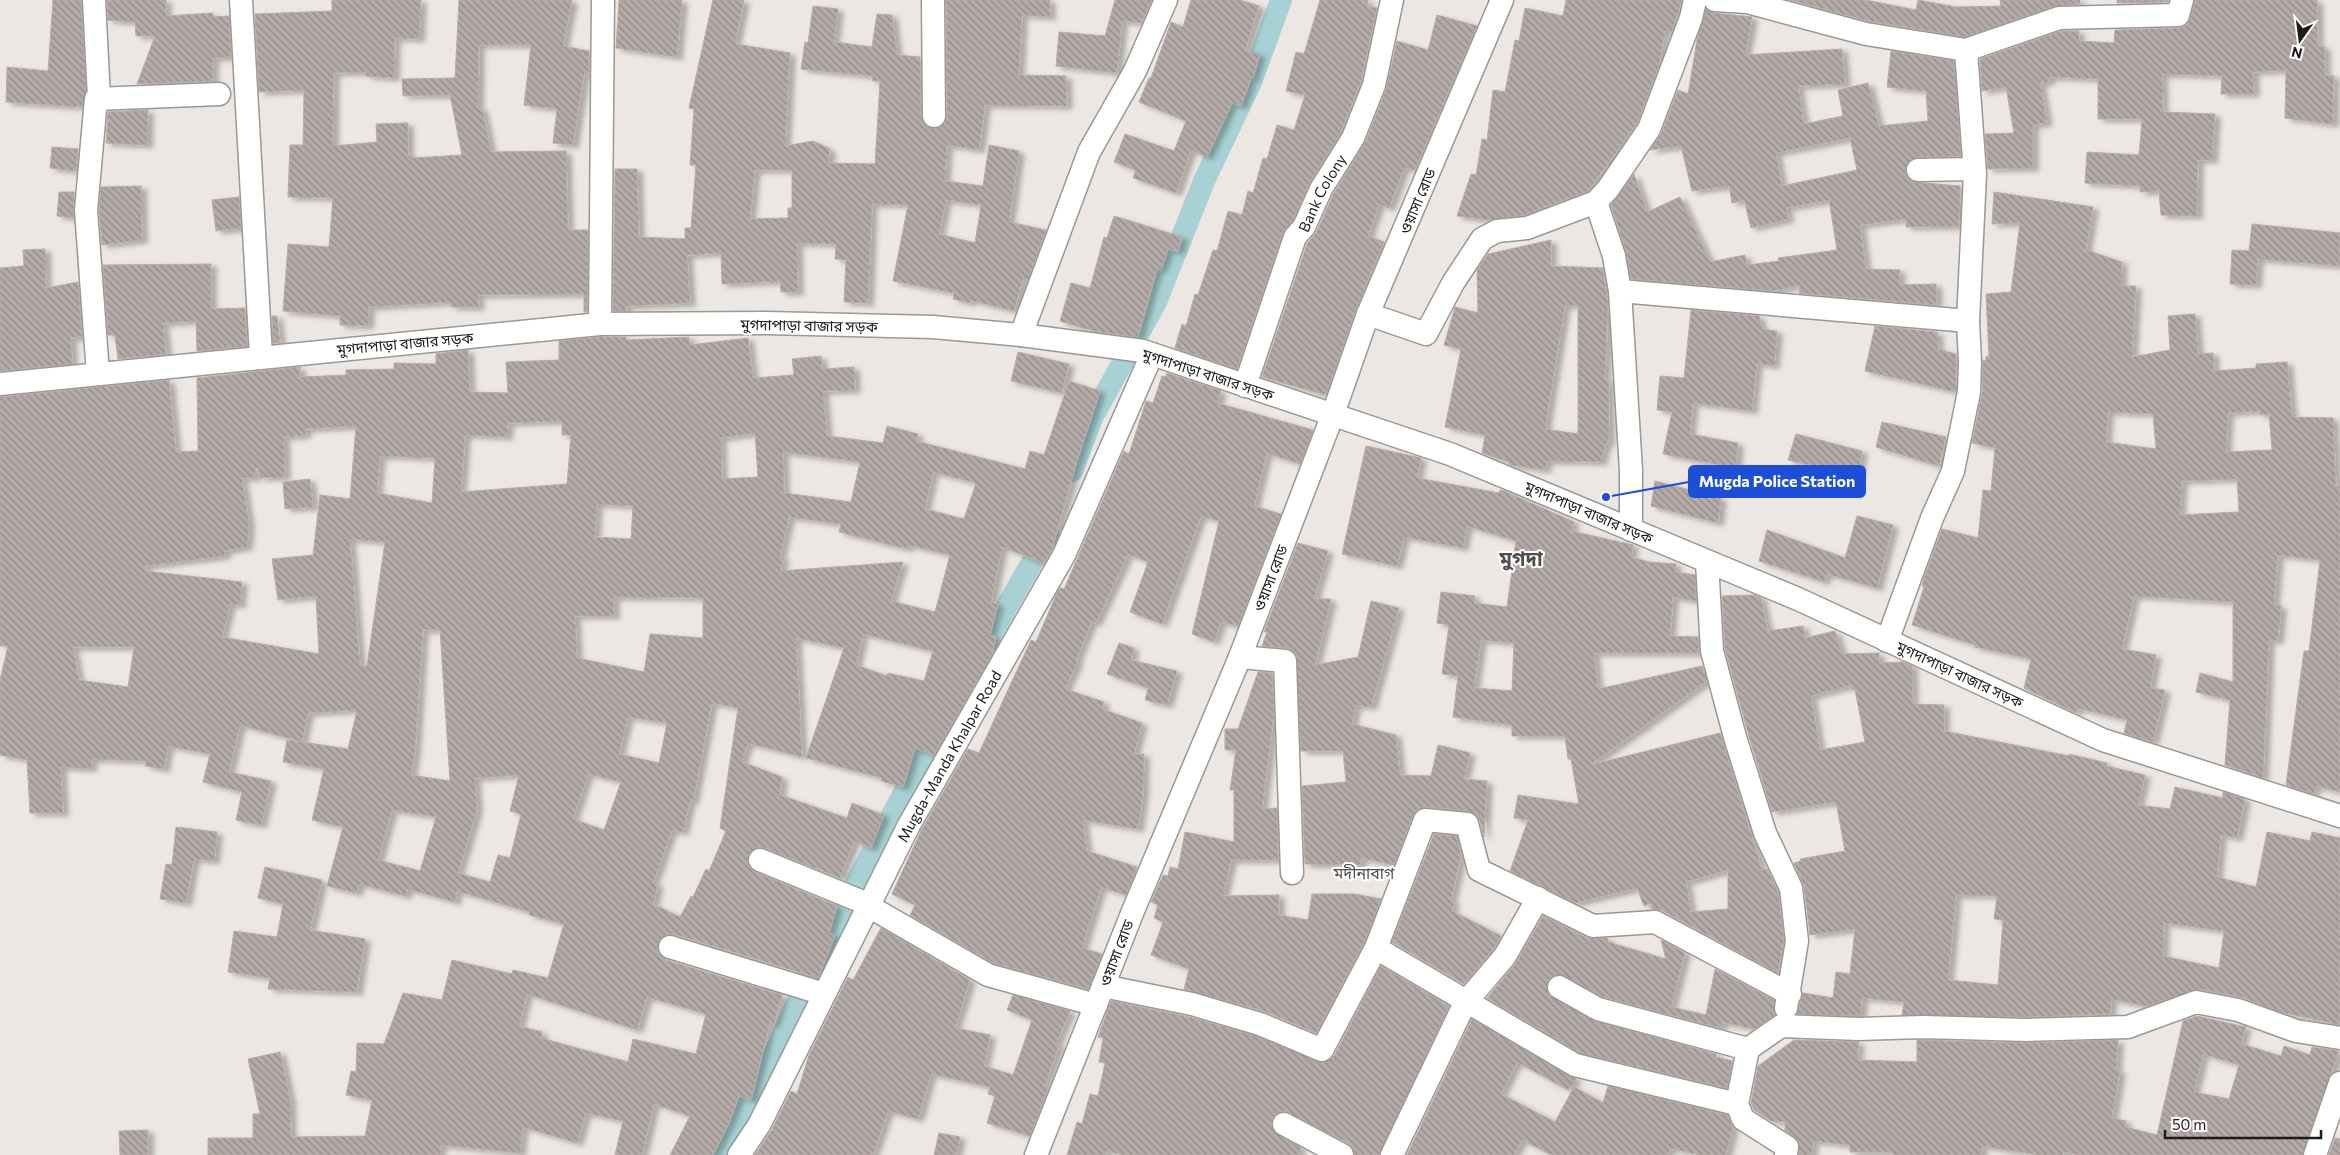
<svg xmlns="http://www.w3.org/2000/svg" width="2340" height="1155" font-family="Commissioner,'Noto Sans Bengali',sans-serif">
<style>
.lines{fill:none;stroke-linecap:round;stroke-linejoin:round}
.canal{stroke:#a7d1d4;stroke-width:22}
.building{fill:url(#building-back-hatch);stroke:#bbaca6;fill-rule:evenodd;filter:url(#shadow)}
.minor-casing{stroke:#989898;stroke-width:25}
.minor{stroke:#fff;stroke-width:22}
.labels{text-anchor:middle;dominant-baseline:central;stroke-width:4;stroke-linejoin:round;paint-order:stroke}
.street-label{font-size:15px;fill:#1b1b1b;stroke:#fff}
.neighbourhood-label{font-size:16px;fill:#4e4e4e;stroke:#fff}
.district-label{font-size:20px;font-weight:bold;fill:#4e4e4e;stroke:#fff}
.leader{fill:none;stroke:#1d4ed8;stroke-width:2}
.callout-dot{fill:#1d4ed8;stroke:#fff;stroke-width:2}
.callout{fill:#1d4ed8;stroke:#1d4ed8;stroke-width:2}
.callout-label{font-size:16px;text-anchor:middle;font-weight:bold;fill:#fff}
</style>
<defs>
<pattern id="building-back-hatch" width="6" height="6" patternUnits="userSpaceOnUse" patternTransform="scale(1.25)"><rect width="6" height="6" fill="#b4aba8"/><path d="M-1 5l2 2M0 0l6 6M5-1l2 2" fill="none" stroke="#928a88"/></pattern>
<filter id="shadow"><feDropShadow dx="5.5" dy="3" stdDeviation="2.5" flood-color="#0004"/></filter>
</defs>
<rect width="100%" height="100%" fill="#ece7e2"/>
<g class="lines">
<!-- canal -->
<path class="canal" d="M1072 471 1092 418 1156 302 1204 181 1251 82 1281 0
M975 662 1048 534
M718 1155 773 1057 821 949 940 725"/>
</g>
<!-- building -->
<path class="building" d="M53 0H81L86 91 82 107 6 102 7 67 48 71Z
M107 0H166V16L213 13V17L229 16 231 57 213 58V81L137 84 155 36H136L135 22 108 20Z
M332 0H421L419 39 395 38 394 78 366 76V72L334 73 333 146 377 142 376 124 408 123V156L412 155V158L462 155 450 95 403 96 402 79 455 78 459 0H572L563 46 589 51V75L584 74 573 145 553 143 557 109 524 105 531 45H479L478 109 482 108 491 152 566 151 568 230H588L587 312H584V294L478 295 479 307H451V302L369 307 368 326 340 325V316L283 311 288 244 329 247 333 198 288 197 290 145H303L304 90 259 92 255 14 332 11Z
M619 0H682L677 57 616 48Z
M713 0H744L736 39V44L790 53 785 146 813 141 830 149 829 163 875 164 880 81H872L873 76 801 69 805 42 808 43 813 6 838 9 834 42 872 47 877 14 892 15 897 55 920 57 921 117 927 127 935 129 945 123 947 116 946 0H1050V17L1022 15 1019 75 1066 76 1067 106 985 105 979 150 947 145 945 181 983 186 989 145 1019 151 1009 222 1046 230 1028 280 1023 279 1014 311 970 300V303L953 299 954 293 893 281 908 205 872 204 868 303 844 302 846 260 835 259 836 244 797 243 798 292H781L780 281 722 284 721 253 687 255 690 303 626 306V311H613L615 169H637L639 237 685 239V228H691L696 165H690L694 109 689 108ZM755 170H792V208H788V218L750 219ZM946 200 981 205 975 243 939 234Z
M1115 0H1152L1141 23 1122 21 1117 73 1056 66 1059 32 1105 36Z
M1191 0H1240L1259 6 1245 51 1260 54 1253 78H1251L1241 106 1232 103 1207 157 1191 150 1176 193 1133 178 1136 170 1114 162 1125 134 1174 151 1186 121 1139 102 1149 78H1151L1171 22 1183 27Z
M1320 0H1368L1367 6 1377 8 1361 81 1341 132 1310 182 1293 220 1283 232 1237 369 1175 348 1182 324 1186 326 1195 294 1198 295 1213 250 1217 251 1228 211 1242 215 1248 191 1253 193 1263 158 1267 159 1277 125 1294 130 1305 95 1286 91 1296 52 1304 54Z
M1566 0H1682L1672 32 1665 31 1659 66 1637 123 1588 191 1524 215 1489 220 1457 216 1471 174 1476 175 1482 139 1487 140 1493 90 1505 92 1515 40 1519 41 1525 8 1563 16Z
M1790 0H1866L1916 10 1918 0 1956 7 2001 6 2000 0H2080V4L2055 6 1965 37 1869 21Z
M2117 0H2168V2L2117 3Z
M2195 0H2317L2318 46 2325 47V75L2334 76 2333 124 2285 118 2286 70 2253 72 2254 94H2221L2222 76 2162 74 2163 112 2215 114 2212 160H2198L2197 216 2161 215 2159 191 2140 192V186L2085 183 2087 152 2139 155 2142 119H2098V79L2049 77V82L2040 83 2047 123 2033 125V168L1988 169 1985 134 2014 133 2006 87 1982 91 1980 59 2061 31H2079V41L2114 43 2115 30 2179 28 2187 25 2190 19Z
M1706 9 1714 13 1752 17 1745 55 1842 49 1845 84 1798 86 1804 124 1843 116 1838 90 1868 83 1879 126 1928 121 1926 91 1887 87 1891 51 1954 61 1961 156 1917 157 1907 163 1905 171 1907 177 1912 182 1960 186 1959 226 1906 227V219L1860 225 1866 269 1900 270 1899 285 1936 284 1937 305 1799 293 1800 285 1773 291 1631 279 1626 252 1611 205 1634 174 1647 212 1680 197 1710 262 1745 255 1747 265 1779 261 1778 258 1837 250 1829 200 1786 208 1789 219 1751 228 1744 200 1732 203 1729 186 1692 191 1681 146 1650 150 1661 134 1678 90 1688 94 1697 40ZM1850 138 1857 170 1782 186 1776 153Z
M1437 15 1477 26 1415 170 1404 168 1389 208 1379 204 1368 236 1384 242 1356 309 1326 395 1262 377 1307 244 1316 233 1333 195 1365 143 1386 90 1397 41 1428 50Z
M148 110 147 145 106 143 108 112Z
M52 147 78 149 76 171 50 168Z
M141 186 142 240 102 245 99 210 101 187Z
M59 192H74L73 218 57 216Z
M1994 192 2093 207 2086 250 2122 262 2121 286H2136L2132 357 2170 350 2168 316 2195 314 2198 354 2213 353 2214 371 2256 368V364L2287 362 2292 417 2333 418 2336 486H2340V792L2316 786 2314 794 2286 785 2304 651H2309L2320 560 2278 555 2274 605 2281 606 2278 641 2269 640 2263 778 2225 765 2230 700 2196 692 2200 673 2233 682V602L2134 596 2122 649 2156 655 2150 688 2165 690 2153 742 2124 733 2127 720 2077 708 2076 713 2024 688 2031 659 1975 647V645L1912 625 1924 587 1922 586 1924 578 1942 529 1978 538 1983 490 1991 491 1995 448 1972 443 1982 394 1983 360 1986 361V356L1989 357 1986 294 2011 292 2020 223 1992 224ZM2259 411 2260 415 2269 414 2272 450 2226 452 2228 413ZM2108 412 2153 414 2156 449 2106 442ZM2237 479 2239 512 2180 515 2182 481Z
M239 197 241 228 216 231 212 200Z
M1114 216 1182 237 1178 252 1168 249 1161 270 1157 269 1138 337 1093 331 1060 321 1071 283 1090 288 1104 237 1107 238Z
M2252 224 2340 233V266L2258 259 2256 285 2230 284 2232 250 2249 251Z
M1551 240V266L1603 268 1608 303 1605 380H1609V443H1606L1601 462 1547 461 1545 470 1510 465 1509 462 1482 453 1485 435 1445 427 1461 349 1444 345 1455 307 1478 313 1477 270 1488 254ZM1565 305 1578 306V434L1545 429Z
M45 249 46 288 78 282 82 337 71 338 72 364 0 371V268L24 266 23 250Z
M211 264V309L245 308 247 346 197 351 196 321 163 323 166 354 118 359 115 335H108L103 265Z
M1691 310 1759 316 1762 329 1777 331 1774 366 1757 363 1752 411 1693 403 1690 434 1738 443 1736 468 1663 454 1672 412 1657 410 1660 376 1684 378Z
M272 316H277L280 343H273Z
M1875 326 1937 332 1938 349 1956 354V392L1865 371Z
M601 337H626V340L689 337 690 345 748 338 753 378 794 375 792 359 821 356 822 369 854 367 855 390 823 391 827 436 883 443 887 426 918 434 916 441 1025 469 1030 451 1044 455 1069 381 1100 391 1076 464 1052 549 1044 563 1002 547 991 602 998 604 990 635 996 637 992 655 934 755 915 748 903 787 881 781 882 778 806 758 844 648 796 638 802 757 748 743 742 762 782 777 780 795 847 818 852 803 884 815 871 848 854 841 840 878 764 848 758 847 748 855 747 862 755 872 837 906 829 933 835 935 818 978 674 934H667L658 943 657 950 666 960 782 995 774 1024 770 1023 751 1100 739 1096 729 1123 713 1155H670L690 1116 654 1104 642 1155H615L623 1121 586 1113 577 1143 523 1127 520 1153 441 1145 440 1155H208V1138H253V1114H260L248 1059 280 1052 290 1099 291 1137 365 1136 372 1100 346 1095 351 1071 356 1072 357 1043 384 1044 403 993 442 1000 452 960 512 974 513 970 548 978 564 924 529 915 530 912 457 891 455 902 407 889 406 896 359 884 357 893 327 886 343 827 312 820 324 769 283 762 287 740 302 742 240 725 229 772 271 781 261 825 236 820 242 792 203 782 210 754 168 746 164 769 145 766 146 761 92 759 91 769 61 767 63 813H30L27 760 0 755V680L8 646H0V397L169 380 176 452 198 451 197 378 300 367V377L346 375V370L394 369V363L436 364V354L468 350 470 392 508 393 506 362 559 360V341ZM562 421V435H571L567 484 461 492 465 435 507 437 508 423ZM356 426 350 499 320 495 313 555 272 559 278 600 316 596 319 654 222 637 230 604 240 605 242 582 145 571V566L225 556 224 551 247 547 249 524 242 478H255L256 468H258L260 478 285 477 284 437 306 435 305 429ZM755 433 758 477 722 479 721 438ZM783 452 860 462 851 502 784 493ZM380 456 435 458 432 503 377 493ZM933 472 976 483 964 519 925 509ZM597 504 633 506 631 539 595 537ZM789 517 841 524 839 532 907 549 908 545 950 555 935 612 891 601 903 562 780 571 784 558 780 557ZM350 539 385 542 367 666H360ZM614 597 703 598V638L650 634 644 672 577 658 575 616H614ZM423 630H440L450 781 411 775 415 752ZM863 634 933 651 924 681 888 673 887 676 856 665ZM73 647H134L128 687 79 680ZM712 703 738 708 720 828 726 831 709 871 706 869 693 897 691 896 680 917 653 904 658 885 653 883 672 830 683 832 690 801H693ZM357 710 348 749 302 742 308 713ZM628 717 667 723 659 763 619 754ZM588 774 621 782 604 830 573 819ZM519 775 510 811 521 814 510 858 498 855 490 882 458 873 477 810 475 778ZM392 810 436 817 420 871 378 860ZM527 994 637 1030 647 997 706 1014 696 1054 633 1039 628 1062 541 1038 542 1032 519 1026Z
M1018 352 1069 364 1062 393 1011 381Z
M1167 373 1221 391 1217 403 1313 430 1300 464 1267 453 1254 506 1281 514 1238 626 1221 622 1214 642 1192 634 1219 521 1201 516 1162 624 1130 612 1148 562 1128 554 1096 623 1092 621 1076 660 1078 661 1065 689 1104 702 1102 709 1142 723 1134 754H1144L1143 793 1138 829 1083 820 1087 851 1137 867 1126 895 1101 887 1082 948 1102 954 1088 989 993 963 910 915 915 905 892 894 921 831 968 749 979 753 1031 640 1036 642 1056 595 1060 588 1064 589 1124 451 1129 454 1146 401 1153 403 1162 376 1166 377Z
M1882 422 1946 437 1939 466 1876 447Z
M1796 434 1862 451 1858 477 1788 460Z
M1366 446 1421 458 1417 478 1499 493 1500 490 1504 491 1574 522 1571 531 1633 545 1631 557 1649 562 1676 564 1675 572 1695 575 1696 601 1673 597 1670 636 1698 637 1699 653H1594L1598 689 1702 666 1707 681 1590 765 1720 733 1762 870 1767 869 1778 892 1784 941 1778 973 1661 910 1652 909 1651 903 1644 906 1637 888 1575 903 1510 871 1528 820 1514 818 1518 795 1579 804 1571 759H1568L1565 736H1512V725L1453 717 1458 676 1442 674 1449 625 1437 623 1441 592 1475 596 1474 603 1507 607 1516 541 1467 526 1463 548 1404 537 1397 566 1342 554ZM1481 640 1514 643 1512 691 1474 688ZM1728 870V909L1691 912 1686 882Z
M310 479 313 507 285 509 283 482Z
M1655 481 1721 498 1718 523 1651 506Z
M1857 516 1893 525 1877 588 1827 574 1824 582 1759 561 1767 530 1845 558Z
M1298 543 1328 551 1314 599H1331L1315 665 1358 657 1371 601 1399 608 1371 707 1356 705 1352 724 1396 735 1400 775 1431 776 1438 745 1470 753 1464 779 1487 781 1484 837 1480 821 1475 814 1468 811 1426 807 1418 809 1413 815 1394 865 1361 858V865L1305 864 1302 786 1346 782 1343 751H1301L1296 654 1287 648 1262 646 1267 632H1264Z
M1755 595 1761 598 1768 631 1803 626 1805 638 1835 631 1842 654 1879 653V663L1903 662 1912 666 1913 704 1944 705V731L2069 756V754L2107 763 2106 766 2145 775 2138 805 2170 809 2175 787 2223 798V792L2245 799 2237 838 2221 835 2217 877 2256 887 2267 832 2310 841 2312 832 2340 838V1025L2281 1012 2241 997 2198 989 2146 1006 2111 999V1014L2027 1017 1902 1015 1904 1002 1862 998 1861 1016 1797 1014 1803 993 1833 998 1836 972 1850 974 1855 929 1810 935 1804 886 1794 863 1801 861 1800 859 1845 851 1836 802 1772 812 1748 733 1725 649 1722 596ZM1852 685V690L1855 689 1865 742 1820 750 1811 696ZM1956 895 1997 896 1994 919 2003 920 1998 985 1948 980ZM2164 923 2224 931 2219 968 2163 956Z
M1119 643 1134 648 1131 660 1177 671 1167 705 1145 700 1148 688 1107 674Z
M1258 672 1272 673 1274 713 1262 809 1277 808 1278 860H1231L1223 896 1279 895V915L1308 920 1312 894H1355L1381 899 1364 943 1316 1033 1264 1011 1184 989 1189 969 1151 955 1163 922 1154 918 1158 905 1151 902 1163 875 1168 876 1170 867 1178 869 1185 832 1234 842V790H1230L1236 750H1225V729H1238Z
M176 827 217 832 214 861 194 859 186 903 160 899 166 864 172 865Z
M1434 834 1457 836 1461 855 1451 901 1454 902 1452 911 1501 936 1494 948 1464 984 1392 942Z
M265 867 322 880 310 930 365 939 357 992 268 989 270 978 228 972 234 931 277 937 283 904 258 898Z
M1543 916 1587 938H1605L1608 939V942L1666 959 1661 940 1685 953 1671 1007 1706 1015 1715 969 1774 1000 1775 1015 1754 1029 1722 1022 1721 1028 1603 997 1565 976H1553L1547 981 1548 994 1592 1020 1716 1054V1057L1732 1061 1727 1088 1580 1053 1487 998 1516 963Z
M881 928 970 980 955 1028 990 1035 984 1066 1013 1075 1032 1020 1007 1010 1013 995 1070 1011 1056 1044 1059 1045 1045 1085 1049 1086 1030 1136 987 1123 995 1096 988 1094 990 1087 931 1074 918 1119 888 1111 873 1155H755L771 1131 791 1091 797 1094 809 1055 848 977 853 980Z
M1381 966 1449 1006 1379 1155H1355L1353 1149 1348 1143 1284 1111 1278 1113 1273 1117 1271 1124 1273 1130 1301 1148 1298 1155H1123L1107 1151 1106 1155H1067L1077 1122 1082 1124 1090 1094 1098 1096 1105 1063 1099 1062 1103 1038 1098 1037 1111 1001 1189 1017 1256 1036 1324 1063 1334 1056Z
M2197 1016 2246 1027 2241 1044 2281 1056 2284 1046 2310 1055 2312 1047 2339 1051 2302 1155H2080L2063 1152V1155H2038L1982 1146 1981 1155H1893V1152H1850V1145L1813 1141 1812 1155H1799V1142L1785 1130V1122L1771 1121 1754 1110 1751 1103 1758 1066 1794 1040 1859 1042 1857 1060 1917 1062V1040L2027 1043 2118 1040 2116 1070 2120 1071 2112 1118 2126 1121 2125 1127 2157 1135 2183 1021ZM2203 1054 2239 1065 2229 1099 2194 1092Z
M1472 1019 1576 1079 1568 1090 1517 1062 1501 1094 1555 1122 1574 1087 1603 1103 1608 1086 1727 1115 1733 1127 1726 1155H1699L1670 1148 1669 1155H1552L1522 1140 1514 1155H1407Z
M148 1130V1155H120L119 1131Z
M939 1133 960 1137 956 1155H934Z
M2335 1138 2340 1139V1155H2329Z"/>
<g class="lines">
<defs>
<g id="minor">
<path d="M94 0 99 98"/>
<path d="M241 0 261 356"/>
<path d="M933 0 934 116"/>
<path d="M1715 0 1747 2 1866 34 1966 50 2059 18 2178 15 2182 0"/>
<path d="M1918 170 1974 169"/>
<path d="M1596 202 1614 256 1620 291 1631 471V530"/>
<path d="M1620 291 1968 321 1975 174 1966 50"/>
<path d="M1368 314 1426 334 1453 283 1482 239 1497 231 1527 228 1596 202 1608 189 1649 129 1691 18 1695 0"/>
<path d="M600 324 603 0"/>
<path d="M1021 335 1089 152 1135 71 1166 0"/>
<path d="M98 374 86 210 96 99 219 94"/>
<path d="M0 384 600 324 767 323 933 327 1021 335 1143 351 1450 454 1798 599 2103 740 2340 816"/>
<path id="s1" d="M1245 386 1295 237 1304 227 1321 189 1353 138 1374 85 1392 0"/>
<path d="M1707 562 1712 651 1735 737 1765 833 1791 888 1797 941 1786 1008"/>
<path d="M1887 641 1932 518 1953 471 1969 392 1970 362 1968 321"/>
<path d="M1240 657 1285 661 1292 873"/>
<path d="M760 860 858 900 988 975 1096 1005"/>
<path d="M670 947 824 994"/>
<path d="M1376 948 1575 1065 1737 1104"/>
<path d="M1103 986 1192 1004 1260 1024 1322 1050 1376 948 1425 820 1467 824 1479 870 1593 926 1655 922 1790 994"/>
<path d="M1559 987 1598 1009 1748 1049"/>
<path d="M1284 1124 1342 1155"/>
<path id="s2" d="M739 1155 759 1125 909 825 1064 555 1152 354"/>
<path d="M1036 1155 1133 911 1240 657 1333 414 1368 314 1502 0"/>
<path d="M1392 1155 1465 1003 1505 956 1538 898"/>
<path d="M1786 1155 1787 1147 1743 1119 1737 1104 1748 1049 1781 1026 1858 1029 1923 1027 2027 1030 2128 1027 2196 1002 2238 1010 2296 1031 2340 1038"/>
<path d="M2315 1155 2340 1083"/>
</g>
</defs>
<!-- minor casing -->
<use href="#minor" class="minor-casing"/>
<!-- minor -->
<use href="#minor" class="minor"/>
</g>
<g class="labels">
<!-- street labels -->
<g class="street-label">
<text stroke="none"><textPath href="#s1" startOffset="209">Bank Colony</textPath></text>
<text transform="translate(1417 201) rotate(-67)">ওয়াসা রোড</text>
<text transform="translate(809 325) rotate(1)">মুগদাপাড়া বাজার সড়ক</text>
<text transform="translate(405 343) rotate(-5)">মুগদাপাড়া বাজার সড়ক</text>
<text transform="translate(1208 374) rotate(18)">মুগদাপাড়া বাজার সড়ক</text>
<text transform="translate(1589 512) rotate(23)">মুগদাপাড়া বাজার সড়ক</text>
<text transform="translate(1270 578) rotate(-69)">ওয়াসা রোড</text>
<text transform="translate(1960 674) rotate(25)">মুগদাপাড়া বাজার সড়ক</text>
<text stroke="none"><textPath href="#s2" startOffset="451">Mugda-Manda Khalpar Road</textPath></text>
<text transform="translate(1116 953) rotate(-69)">ওয়াসা রোড</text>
</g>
<!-- neighbourhood labels -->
<g class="neighbourhood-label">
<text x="1364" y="872">মদীনাবাগ</text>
</g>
<!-- district labels -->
<g class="district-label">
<text x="1521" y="558">মুগদা</text>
</g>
</g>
<!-- callouts -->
<path class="leader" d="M1606 497L1689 482"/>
<circle class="callout-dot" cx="1606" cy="497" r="5"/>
<rect class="callout" x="1689" y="466" width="176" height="31" rx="5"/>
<g class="callout-label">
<text x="1777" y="487">Mugda Police Station</text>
</g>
<!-- north arrow -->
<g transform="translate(2300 40) rotate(194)" stroke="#ffffff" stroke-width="4" paint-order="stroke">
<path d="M0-4L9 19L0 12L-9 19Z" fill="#1b1b1b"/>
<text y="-8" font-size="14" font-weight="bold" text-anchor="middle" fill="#1b1b1b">N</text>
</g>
<!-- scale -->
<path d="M2165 1130v8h156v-8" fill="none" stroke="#1b1b1b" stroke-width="2.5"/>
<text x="2172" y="1130" font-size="15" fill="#1b1b1b" stroke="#ffffff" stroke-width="4" paint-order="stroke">50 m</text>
</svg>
